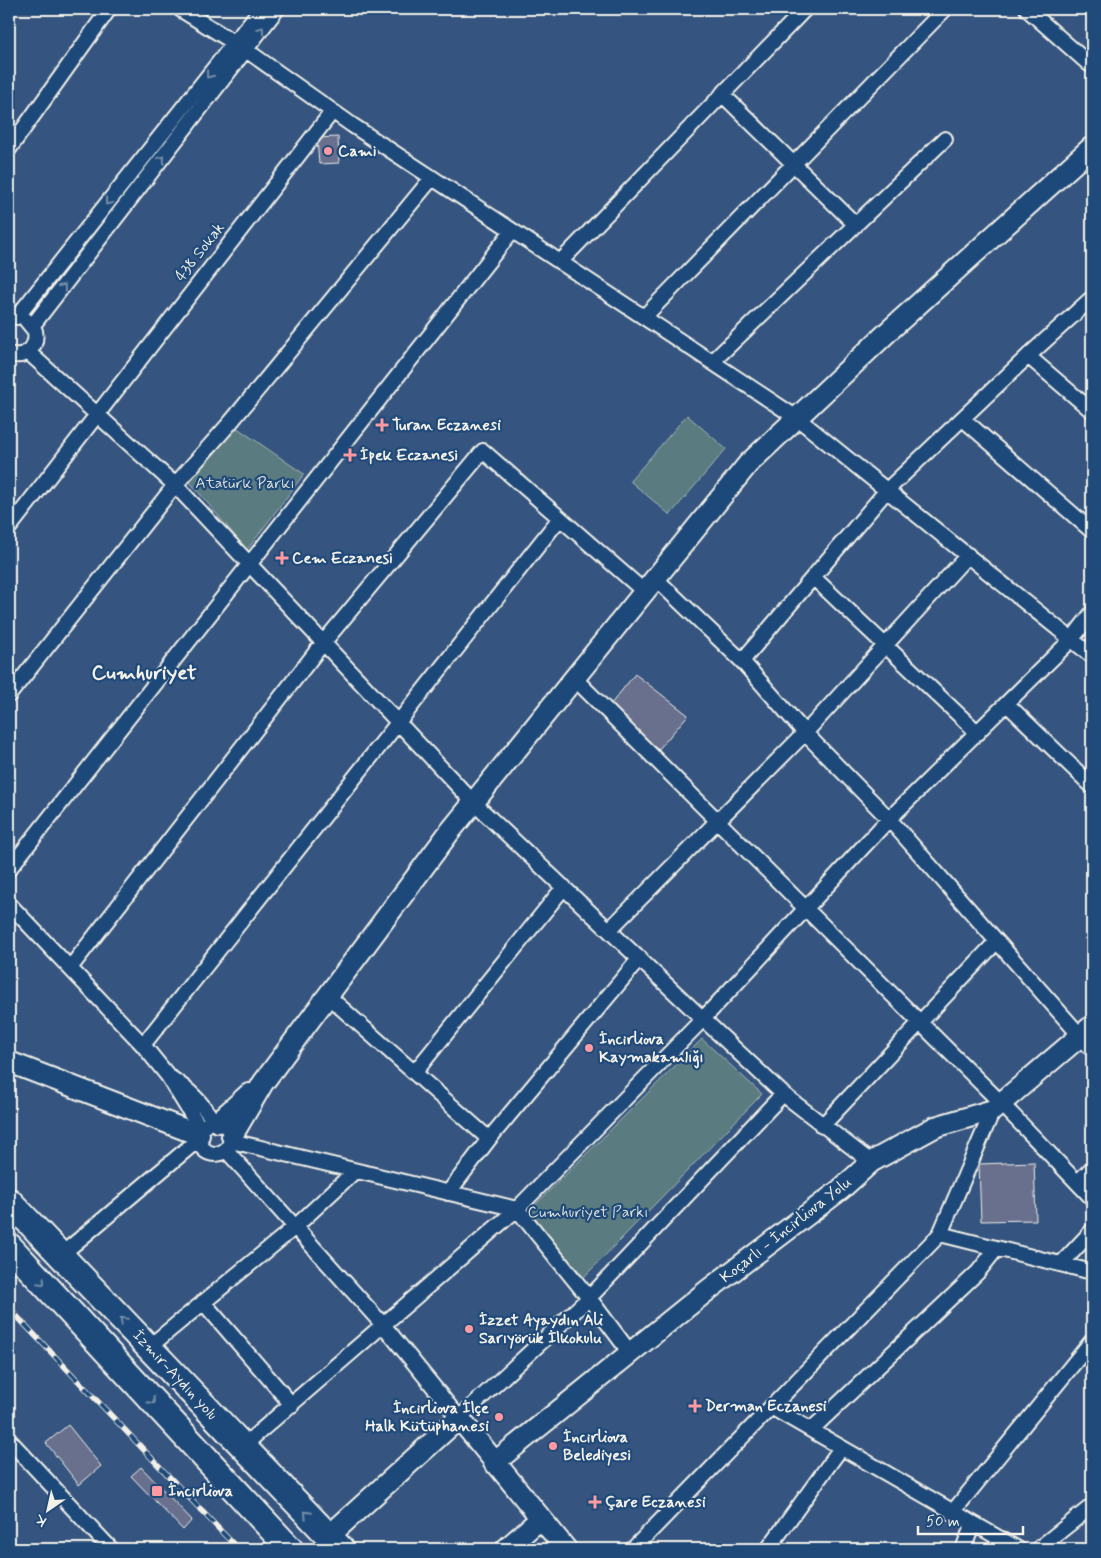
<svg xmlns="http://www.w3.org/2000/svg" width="1101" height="1558" font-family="Mynerve,sans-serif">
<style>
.green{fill:#5a7b80;stroke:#a7b6b4}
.building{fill:#69708e;stroke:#f4f1e8}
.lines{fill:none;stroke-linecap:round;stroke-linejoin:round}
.street-casing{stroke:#f4f1e8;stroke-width:18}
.secondary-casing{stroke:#f4f1e8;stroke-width:24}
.highway-casing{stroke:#f4f1e8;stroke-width:29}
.street{stroke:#1f4a7a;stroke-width:14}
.secondary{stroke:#1f4a7a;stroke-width:20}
.highway{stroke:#1f4a7a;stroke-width:25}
.rail-casing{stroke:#f4f1e8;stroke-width:5.5}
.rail{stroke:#1f4a7a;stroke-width:4;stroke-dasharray:11;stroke-linecap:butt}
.oneway{stroke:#748da6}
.poi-dot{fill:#ff9aa2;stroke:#1f4a7a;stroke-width:2}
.labels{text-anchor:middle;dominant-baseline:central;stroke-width:4.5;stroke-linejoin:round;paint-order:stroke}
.poi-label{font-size:16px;font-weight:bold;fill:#f4f1e8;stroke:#1f4a7a;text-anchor:start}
.street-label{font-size:16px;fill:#f4f1e8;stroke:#1f4a7a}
.park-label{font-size:16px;fill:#dddfd8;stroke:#1f4a7a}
.district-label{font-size:21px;font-weight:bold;fill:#f4f1e8;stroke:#1f4a7a}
</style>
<rect width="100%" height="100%" fill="#355580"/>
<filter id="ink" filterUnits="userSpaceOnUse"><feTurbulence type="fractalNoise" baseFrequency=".02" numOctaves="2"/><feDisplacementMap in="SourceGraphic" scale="10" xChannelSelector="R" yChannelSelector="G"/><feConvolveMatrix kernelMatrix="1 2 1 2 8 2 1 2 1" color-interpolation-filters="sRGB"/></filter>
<g filter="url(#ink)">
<!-- green -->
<path class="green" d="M687 415 726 449 670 515 630 481Z
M230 423 304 474 247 550 184 475Z
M702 1039 762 1094 584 1277 528 1212Z"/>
<!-- building -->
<path class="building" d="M338 137 339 163 319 164 317 138Z
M635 674 688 715 658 750 611 704Z
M1034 1162 1036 1220 981 1221 979 1164Z
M68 1425 101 1466 79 1485 46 1443Z
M141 1467 192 1520 183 1530 131 1476Z"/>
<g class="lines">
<defs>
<path id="street" d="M180 9 246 50 352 125 797 418 1092 656
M1027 9 1089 64
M722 94 856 225
M9 149 109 9
M560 262 805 9
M17 317 261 9
M644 317 945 9
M33 325 277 9
M28 352 175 485 474 803 703 1019 517 1209 243 1446
M9 354C25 359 38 348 35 331L26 320
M1028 356 1092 411
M712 362 945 139
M963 419 1092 531
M9 528 332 112
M813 577 978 733
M656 579 742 661 805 733 889 819 1092 1049
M742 661 887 490 1028 356 1092 298
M575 679 1000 1102 1092 1198
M9 695 175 485 230 423 432 178
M1007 704 1092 786
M9 869 512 231
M9 904 143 1045 168 1076 201 1130
M609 930 805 733 968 555
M70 968 323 643 483 451 646 593
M329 997 489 1139
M143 1045 560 518
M415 1072 564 887
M171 1078C189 1090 202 1102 213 1121
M199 1138a16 16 0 1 1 32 0a16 16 0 1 1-32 0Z
M822 1126 997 941
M231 1141 517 1209 589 1298 631 1354
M226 1150 384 1326 459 1418 589 1298 783 1094
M871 1162 783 1094 703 1019 889 819 1072 639 1092 613
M1078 1182 1092 1168
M448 1193 489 1139 640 958
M940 1234 1092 1272
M61 1255 199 1139
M1061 1264 1092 1231
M203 1302 292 1405
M149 1347 295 1227 355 1171
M771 1407 1018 1549
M811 1430 978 1272 997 1248
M9 1440 111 1549
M952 1513 1092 1341
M633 1549 940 1234 993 1110
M768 1549 841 1448
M963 1549 973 1524
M1038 1549 1092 1506"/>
<path id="secondary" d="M9 1062 199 1135
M218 1122 249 1094
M232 1136 263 1083 448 834 748 464 892 328 1092 147
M494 1463 708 1290 840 1190 871 1162 935 1127 993 1110 1092 1026
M329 1536 459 1418 566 1549
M506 1549 540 1519"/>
<path id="highway" d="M9 1201 341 1549
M9 1246 290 1549"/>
</defs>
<!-- street casing -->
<use href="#street" class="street-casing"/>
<!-- secondary casing -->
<use href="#secondary" class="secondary-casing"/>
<!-- highway casing -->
<use href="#highway" class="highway-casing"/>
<!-- street -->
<use href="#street" class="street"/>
<!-- secondary -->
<use href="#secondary" class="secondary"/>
<!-- highway -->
<use href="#highway" class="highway"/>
<defs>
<path id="rail" d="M9 1308 238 1549"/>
</defs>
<!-- rail casing -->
<use href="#rail" class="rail-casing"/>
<!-- rail -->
<use href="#rail" class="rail"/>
</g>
<!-- one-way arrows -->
<defs><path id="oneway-chevron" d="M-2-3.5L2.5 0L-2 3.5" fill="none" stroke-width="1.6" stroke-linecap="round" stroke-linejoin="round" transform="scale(1.25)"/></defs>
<g class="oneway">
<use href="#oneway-chevron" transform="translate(261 30) rotate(-53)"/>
<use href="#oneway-chevron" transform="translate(209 75) rotate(128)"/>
<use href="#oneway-chevron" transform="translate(162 159) rotate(-52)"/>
<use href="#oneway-chevron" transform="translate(108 202) rotate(128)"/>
<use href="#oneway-chevron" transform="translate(63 287) rotate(-52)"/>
<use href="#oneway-chevron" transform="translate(42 1282) rotate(47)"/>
<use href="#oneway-chevron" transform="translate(123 1320) rotate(-134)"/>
<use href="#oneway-chevron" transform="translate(152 1401) rotate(47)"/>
<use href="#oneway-chevron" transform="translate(307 1514) rotate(-134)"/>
</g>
</g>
<!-- markers -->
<g class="poi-dot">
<circle cx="328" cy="151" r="5"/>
<path d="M379.5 417.5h5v5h5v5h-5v5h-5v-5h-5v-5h5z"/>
<path d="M347.5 447.5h5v5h5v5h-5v5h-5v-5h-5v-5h5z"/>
<path d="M279.5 550.5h5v5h5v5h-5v5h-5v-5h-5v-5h5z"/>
<circle cx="589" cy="1048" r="5"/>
<circle cx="469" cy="1329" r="5"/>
<path d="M692.5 1398.5h5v5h5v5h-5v5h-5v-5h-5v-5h5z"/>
<circle cx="499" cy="1417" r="5"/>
<circle cx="553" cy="1446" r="5"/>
<rect x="151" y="1485" width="12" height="12" rx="2.5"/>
<path d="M592.5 1494.5h5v5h5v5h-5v5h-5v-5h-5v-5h5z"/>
</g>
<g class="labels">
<!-- poi labels -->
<g class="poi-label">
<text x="338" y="151">Cami</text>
<text x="392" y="425">Turan Eczanesi</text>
<text x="360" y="455">İpek Eczanesi</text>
<text x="292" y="558">Cem Eczanesi</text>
<text x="599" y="1039">İncirliova<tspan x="599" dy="18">Kaymakamlığı</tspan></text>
<text x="479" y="1320">İzzet Ayaydın Ali<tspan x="479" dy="18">Sarıyörük İlkokulu</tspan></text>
<text x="705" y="1406">Derman Eczanesi</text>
<text x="489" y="1408" text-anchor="end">İncirliova İlçe<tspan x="489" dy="18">Halk Kütüphanesi</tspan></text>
<text x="563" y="1437">İncirliova<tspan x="563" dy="18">Belediyesi</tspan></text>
<text x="168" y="1491">İncirliova</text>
<text x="605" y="1502">Çare Eczanesi</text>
</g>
<!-- street labels -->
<g class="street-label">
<text transform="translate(200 252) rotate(-52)">438 Sokak</text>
<text transform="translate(786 1230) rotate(-38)">Koçarlı - İncirliova Yolu</text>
<text transform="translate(175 1375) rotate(47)">İzmir-Aydın yolu</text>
</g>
<!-- park labels -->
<g class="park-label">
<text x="245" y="483">Atatürk Parkı</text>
<text x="588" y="1212">Cumhuriyet Parkı</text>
</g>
<!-- district labels -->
<g class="district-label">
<text x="144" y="673">Cumhuriyet</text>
</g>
</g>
<!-- margin -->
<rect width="1101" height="1558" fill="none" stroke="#1f4a7a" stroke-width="30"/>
<rect x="15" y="15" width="1071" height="1528" fill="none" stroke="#f4f1e8" stroke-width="2" filter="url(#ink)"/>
<!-- north arrow -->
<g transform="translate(48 1510) rotate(214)" stroke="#1f4a7a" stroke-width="4" paint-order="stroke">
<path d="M0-4L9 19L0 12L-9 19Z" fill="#f4f1e8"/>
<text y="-8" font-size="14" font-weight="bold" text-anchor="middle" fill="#f4f1e8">K</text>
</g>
<!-- scale -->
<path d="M918 1526v8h105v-8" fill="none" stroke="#f4f1e8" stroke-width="2.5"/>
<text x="926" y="1526" font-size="15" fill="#f4f1e8" stroke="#1f4a7a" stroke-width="4" paint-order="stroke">50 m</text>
</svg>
